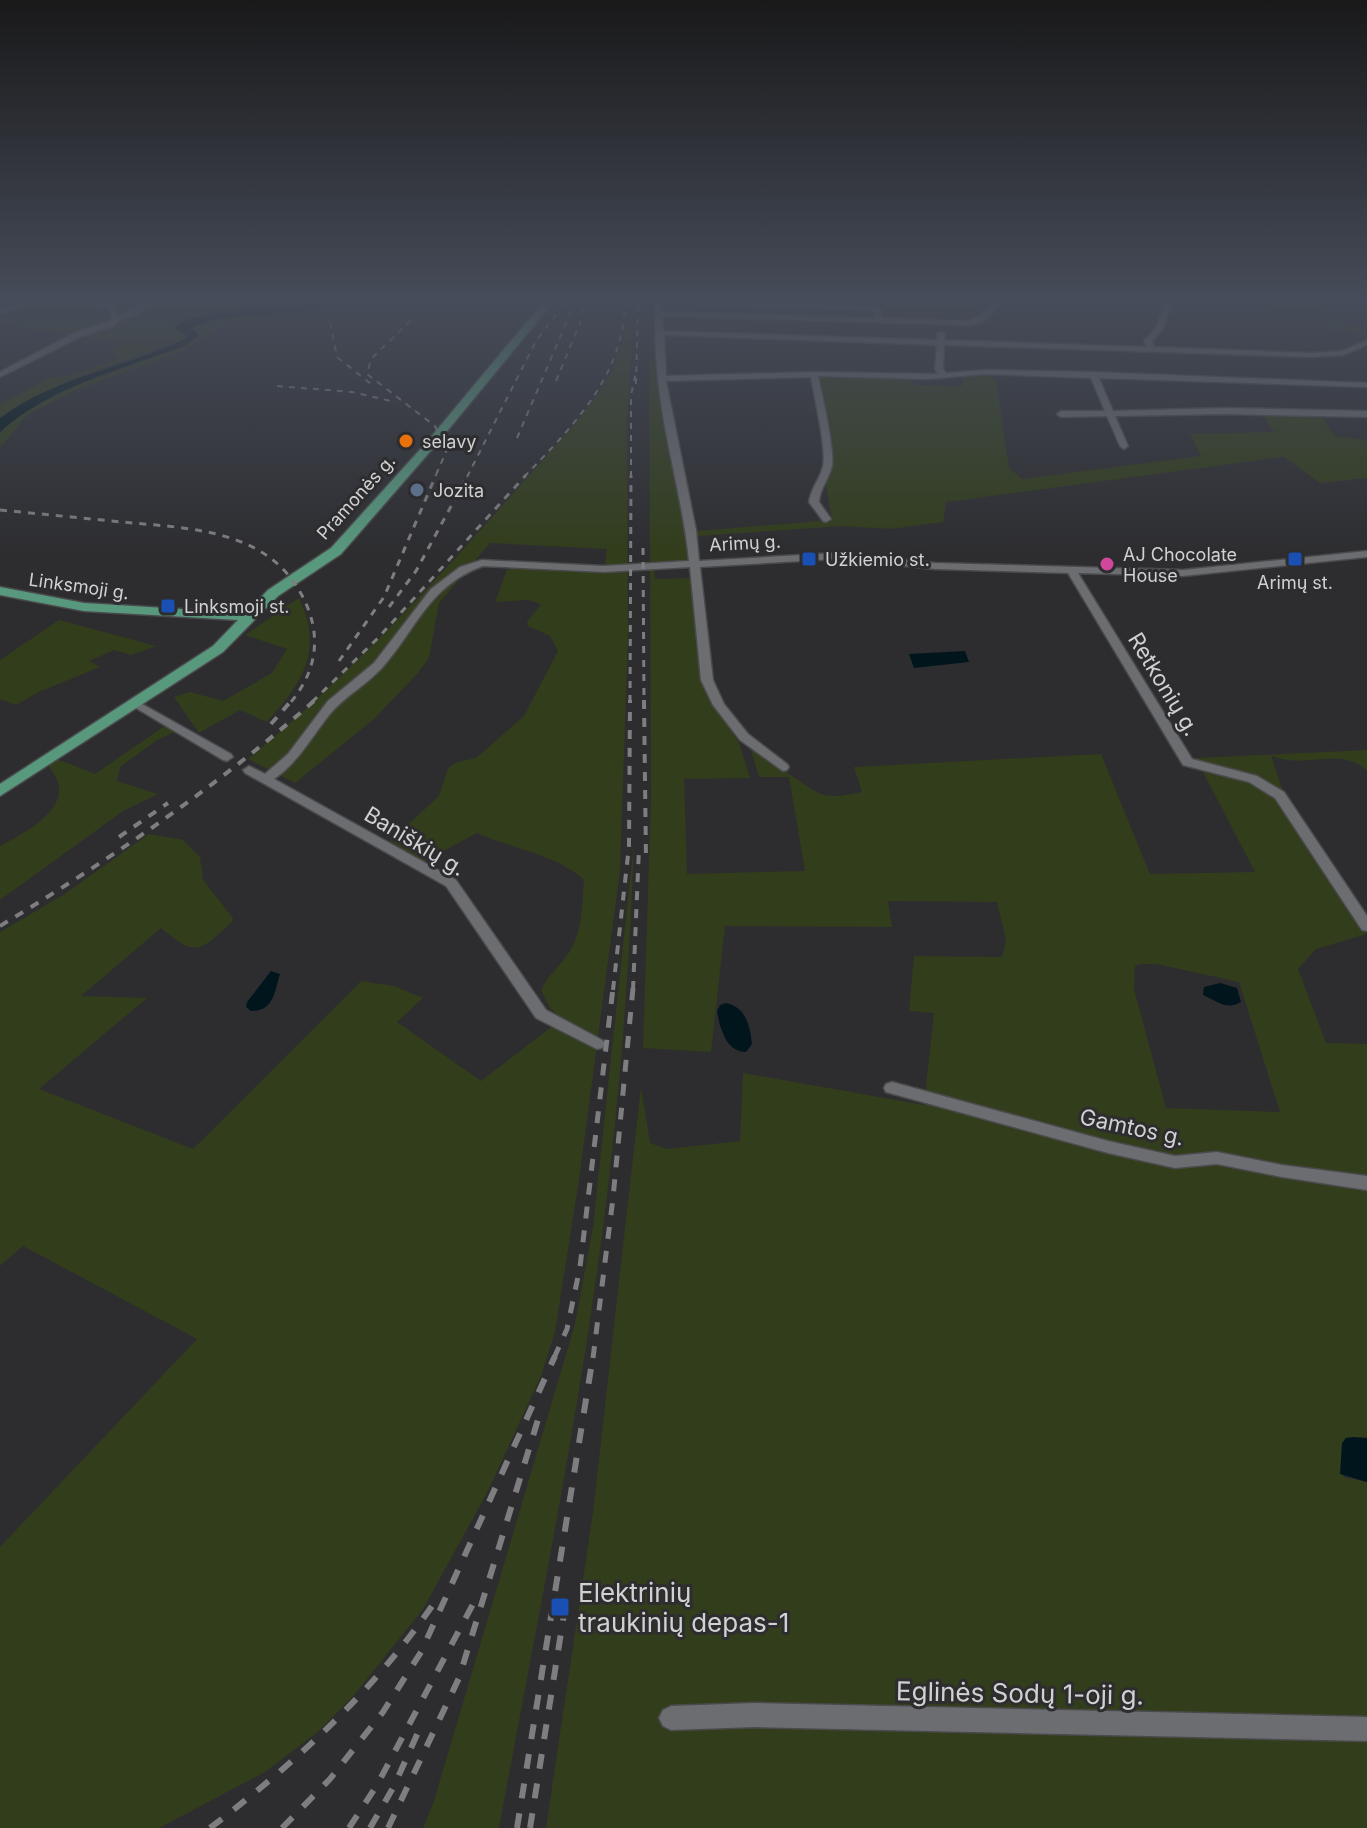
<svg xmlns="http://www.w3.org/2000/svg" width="1367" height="1828" font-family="Inter,sans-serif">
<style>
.green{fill:#323d1b;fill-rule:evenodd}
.water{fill:#00161c}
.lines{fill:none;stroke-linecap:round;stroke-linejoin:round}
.minor-casing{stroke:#4a4a4c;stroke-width:3}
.major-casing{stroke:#4a4a4c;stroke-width:3}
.minor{fill:#6c6d70;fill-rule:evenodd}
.major{fill:#58997e;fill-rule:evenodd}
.rail-far4{stroke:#7e7e80;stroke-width:2;stroke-dasharray:6 6;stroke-linecap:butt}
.rail-far3{stroke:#7e7e80;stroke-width:3;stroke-dasharray:7 7;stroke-linecap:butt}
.rail-far2{stroke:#7e7e80;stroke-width:4;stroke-dasharray:9 9;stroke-linecap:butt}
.rail-far1{stroke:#7e7e80;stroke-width:5;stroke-dasharray:12 12;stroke-linecap:butt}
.rail{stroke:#7e7e80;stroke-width:6;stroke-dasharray:15 15;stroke-linecap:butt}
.food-dot{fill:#e8710a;stroke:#2d2d30;stroke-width:3}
.service-dot{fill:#5c6f8a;stroke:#2d2d30;stroke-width:3}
.transit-dot{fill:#1a4fb4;stroke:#2d2d30;stroke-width:3}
.hotel-dot{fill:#d1479c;stroke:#2d2d30;stroke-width:3}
.labels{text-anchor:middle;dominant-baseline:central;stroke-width:6;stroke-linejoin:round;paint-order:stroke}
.far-poi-label{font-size:18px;fill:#d1d1d2;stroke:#2d2d30;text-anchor:start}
.far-street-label{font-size:18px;fill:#d1d1d2;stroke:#2d2d30}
.street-label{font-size:22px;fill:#d1d1d2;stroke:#2d2d30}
.near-poi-label{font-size:26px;fill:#d1d1d2;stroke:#2d2d30;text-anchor:start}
.near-street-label{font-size:26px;fill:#d1d1d2;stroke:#2d2d30}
</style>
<rect width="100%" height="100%" fill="#2d2d30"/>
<!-- green -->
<path class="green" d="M44 300H335L194 318 176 326 188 337 185 339 71 379 0 418V405L49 378 73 375 121 358 112 352 120 343 0 324V314Z
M425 300 232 321 182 351 73 391 27 415 0 448V432L17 417 62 391 184 346 195 331 191 328 217 319 316 307Z
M628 300H635L627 414 628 636 620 871 579 1180 555 1332 541 1376 487 1493 423 1609 355 1694 320 1730 265 1772 159 1828H0V1547L197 1339 23 1246 0 1266V932L63 895 149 834 183 840 200 857 203 880 233 918 232 922C199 951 198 959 161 928L81 996 147 998 39 1089 193 1149 361 981 394 986 423 998 397 1022 481 1081 562 1019 550 1008 541 990C548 975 559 967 568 954 583 933 582 905 584 880 558 855 510 848 477 833L423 862 390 841 439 796 448 768 457 762 476 758 524 716 558 651 550 636 528 626 527 622 541 604 528 600 495 602 507 570 515 568 604 571 607 549 490 543 439 603 429 658 418 673 374 719 295 783 248 759C371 658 477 535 582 415 611 380 628 346 628 300Z
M890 300 955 304V300H981L983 306H974L979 313C964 322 897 319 881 310L884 302Z
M1270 303 1309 304 1362 317 1343 315 1339 318 1367 332V335L1336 328 1329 330 1325 328 1329 324 1317 319 1274 314Z
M653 358 690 555 684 561 650 565 649 359Z
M981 372 996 380 1009 468 1022 479 1201 456 1190 434 1274 432 1263 414 1321 415 1335 436 1367 440V478L1320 483 1284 457 946 502 943 522 890 529 843 526 698 536 697 531 832 520 826 485 830 463 818 376 910 379 916 385 963 386 962 374Z
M650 569H654L655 579 690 578 700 663 710 698 739 743 750 778 684 779 687 874 805 871 789 777H759L751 750 754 749C768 758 813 793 824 795 837 798 849 794 862 792L854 767 1101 754 1150 874 1255 872 1203 772 1257 784 1277 799 1367 934 1316 949 1298 969 1326 1043 1367 1044V1438L1353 1437 1343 1477 1367 1482V1828H546L593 1512 641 1087 650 1143 667 1149 740 1141 743 1073 924 1105 934 1013 909 1011 914 956 1002 957 1006 940 997 902 888 901 892 927 725 926 711 1052 643 1048 651 798ZM1140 964H1156L1239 982 1280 1112 1166 1108 1134 989 1135 966Z
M299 598C324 650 303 682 267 722L240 710 199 733 174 697 190 692 223 701 272 673 287 649 245 635Z
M59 620 156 646 131 655 114 650 89 661 100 667 39 692 16 705 0 699V660Z
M166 725 178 730 157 740 120 767 117 781 158 794 123 811 0 900V846C20 835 61 815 59 788 59 780 52 772 48 765L57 759 95 774Z
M1367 750V771C1341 745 1300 771 1271 755L1284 795 1255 777 1198 762 1196 758Z
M634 843C629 986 617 1130 597 1272 571 1458 533 1643 499 1828H423L433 1804 575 1324 593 1227Z"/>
<!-- water -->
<path class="water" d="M411 300 217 319 191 328 199 336 184 346C120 370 51 386 0 432V418C59 375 123 369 185 339L187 336 174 328C196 303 372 300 411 300Z
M965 651 969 662 914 668 909 654Z
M271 971 280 974C274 993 274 1011 251 1011L246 1007 247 1002Z
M1220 983 1237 988 1241 1002C1225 1011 1218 1001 1203 995L1204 987Z
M726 1003C746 1007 750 1026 752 1044L746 1052C726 1052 720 1028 717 1011L720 1005Z
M1353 1437 1367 1438V1482L1340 1474 1342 1443 1346 1438Z"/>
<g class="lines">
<defs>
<path id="minor" d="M31 300H42L0 314V310Z
M51 300 111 303 115 305 118 316C131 311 143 300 157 300L136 315 119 321 114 326 82 336 0 377V372L76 332 108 322 112 319 108 307 54 302Z
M655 300 876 306 880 308 883 318 971 321 978 317 997 300H1005L984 321 972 325 662 316 663 331 937 340V334L941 332 945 334 944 340 1147 347 1144 341 1156 328 1166 300H1173L1163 329 1152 341 1154 347 1310 353 1342 351 1367 340V345L1343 355 1310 357 944 345 943 369 946 373 986 370 1093 372 1367 383V387L1099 378 1113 411 1225 408 1367 411V417L1225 414 1115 416 1128 446 1124 449 1120 446 1107 416 1061 417 1057 414 1061 411H1105L1091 378 986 374 927 379 818 376C822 395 835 450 832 466 829 479 820 488 819 502L831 519 826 522 823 521 809 502C811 488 820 479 823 466 827 450 814 395 811 377L666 381 696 530 699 561 835 553 935 563 1183 570 1367 551V557L1183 576 1078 573 1192 759 1257 776 1284 792 1367 916V931L1362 930 1275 798 1249 782 1183 765 1068 573 935 569 835 559 700 567 713 680 724 704 748 734 787 764 789 767 787 770 783 771 740 740 713 705 701 680 690 567 604 572 483 566C429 585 416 630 381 669 365 686 345 696 330 714 312 736 299 762 274 779L456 880 546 1010 602 1040 605 1044 602 1048 597 1049 536 1018 446 886 245 773 243 770 249 766 265 774 288 754 328 701 374 663 431 589 460 567 482 560 604 566 689 561C683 500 664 440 658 378 655 351 655 326 655 300ZM662 303 873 310 876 318 662 312ZM664 335 937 345 935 369 938 374 814 372 666 376Z
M135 700 231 754 233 757 227 761 223 760 131 705V701Z
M892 1082 1108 1141 1175 1156 1217 1152 1282 1165 1367 1176V1190L1282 1177 1217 1164 1175 1168 1108 1153 886 1092 884 1088 886 1084Z
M755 1703 1367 1717V1741L755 1727 671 1730 663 1726 659 1718 663 1710 671 1706Z"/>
<path id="major" d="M545 300H555L434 447 341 554 278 596 223 652 0 796V784L213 646 238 620 84 611 0 595V587L84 603 246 613 268 590 331 548 426 443Z"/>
</defs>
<!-- minor casing -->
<use href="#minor" class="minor-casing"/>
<!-- major casing -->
<use href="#major" class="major-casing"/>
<!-- minor -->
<use href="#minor" class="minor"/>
<!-- major -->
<use href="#major" class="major"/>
<!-- rail-far4 -->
<path class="rail-far4" d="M411 320 371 359 367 374 435 426 446 452 435 477
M330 322 337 357 371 384
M556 381 580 323 583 304
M636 384 638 300
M277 386 352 392 391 401
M517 438 576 300
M467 477 536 341 567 300
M524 477C573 426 625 375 625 300
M631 477V395L636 372"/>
<!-- rail-far3 -->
<path class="rail-far3" d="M0 510C41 514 82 518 122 522 196 529 278 529 309 611 321 645 313 675 291 702
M643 548 644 702
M389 607 416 571 468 475
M339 661 384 597 436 475
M312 702 378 638 526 475
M630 702 631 475"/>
<!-- rail-far2 -->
<path class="rail-far2" d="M644 700 646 860
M271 724 292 700
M119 837 168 803
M0 926C111 859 218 786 315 700
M613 990 629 846 630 700
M633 990 639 848"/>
<!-- rail-far1 -->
<path class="rail-far1" d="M554 1358 567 1329 580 1267 613 988
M593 1358 613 1198 633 988"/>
<!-- rail -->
<path class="rail" d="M210 1828C295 1763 371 1694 432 1606
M282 1828 330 1779 383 1712 421 1652 555 1356
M349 1828 377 1785 473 1604
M370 1828 394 1786 420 1728
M388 1828 459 1678 540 1413
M517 1828 593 1356
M530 1828 567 1595"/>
</g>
<!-- sky -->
<linearGradient id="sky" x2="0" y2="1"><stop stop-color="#19191a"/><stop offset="0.54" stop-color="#464c59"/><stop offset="1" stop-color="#464c59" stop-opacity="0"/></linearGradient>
<rect width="1367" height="556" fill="url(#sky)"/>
<!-- markers -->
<circle class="food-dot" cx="406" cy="441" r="8"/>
<circle class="service-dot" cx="417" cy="490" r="8"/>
<g class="transit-dot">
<rect x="801" y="551" width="16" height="16" rx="4"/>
<rect x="1287" y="551" width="16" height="16" rx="4"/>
<rect x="160" y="598" width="16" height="16" rx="4"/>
<rect x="550" y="1597" width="20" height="20" rx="4"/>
</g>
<circle class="hotel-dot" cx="1107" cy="564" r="8"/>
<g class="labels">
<!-- far-poi labels -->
<g class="far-poi-label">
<text x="422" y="441">selavy</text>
<text x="433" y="490">Jozita</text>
<text x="1123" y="554">AJ Chocolate<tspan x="1123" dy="21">House</tspan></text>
<text x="825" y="559">Užkiemio st.</text>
<text x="1295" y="582" text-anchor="middle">Arimų st.</text>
<text x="184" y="606">Linksmoji st.</text>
</g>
<!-- far-street labels -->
<g class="far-street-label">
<text transform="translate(356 497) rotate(-48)">Pramonės g.</text>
<text transform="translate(745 543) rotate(-3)">Arimų g.</text>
<text transform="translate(79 586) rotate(8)">Linksmoji g.</text>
</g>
<!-- street labels -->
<g class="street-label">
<text transform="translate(1164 684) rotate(59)">Retkonių g.</text>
<text transform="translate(415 841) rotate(31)">Baniškių g.</text>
<text transform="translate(1132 1127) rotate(12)">Gamtos g.</text>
</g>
<!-- near-poi labels -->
<g class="near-poi-label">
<text x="578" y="1592">Elektrinių<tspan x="578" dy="30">traukinių depas-1</tspan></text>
</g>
<!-- near-street labels -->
<g class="near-street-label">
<text transform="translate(1020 1693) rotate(1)">Eglinės Sodų 1-oji g.</text>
</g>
</g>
</svg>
